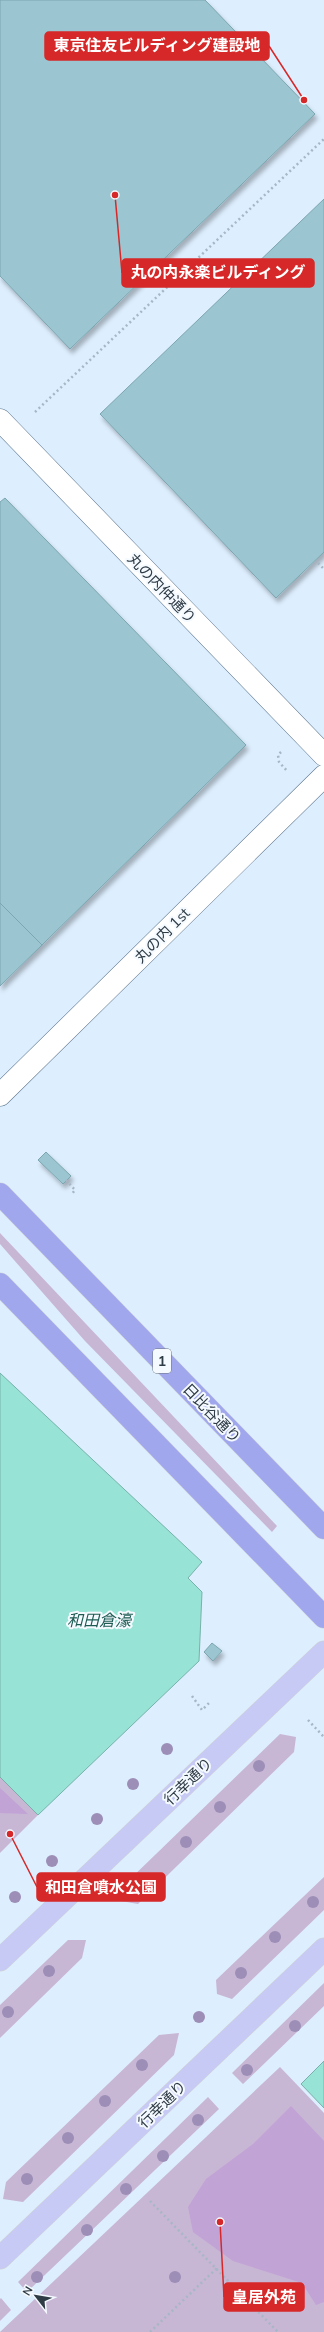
<svg xmlns="http://www.w3.org/2000/svg" width="324" height="2332" font-family="Mulish,'Noto Sans JP',sans-serif">
<style>
.green{fill:#c8b6d5}
.forest{fill:#c1a3d5}
.water{fill:#97e3d5;stroke:#78b1aa}
.building{fill:#9bc5d0;stroke:#7ca6b0;filter:url(#shadow)}
.lines{fill:none;stroke-linecap:round;stroke-linejoin:round}
.minor-casing{stroke:#5c758d;stroke-width:23}
.major-casing{stroke:#d1d4d6;stroke-width:23}
.highway-casing{stroke:#d1d4d6;stroke-width:23}
.path{stroke:#a7b7c5;stroke-width:2.5;stroke-dasharray:2 3;stroke-linecap:butt}
.minor{stroke:#fff;stroke-width:22}
.major{stroke:#c6caf4;stroke-width:22}
.highway{stroke:#a0a7ed;stroke-width:22}
.tree{fill:#9c8eb7}
.labels{text-anchor:middle;dominant-baseline:central;stroke-width:4;stroke-linejoin:round;paint-order:stroke}
.shield{fill:#f4faff;stroke:#6a747d;stroke-width:1}
.shield-label{font-size:14px;font-weight:bold;fill:#2f3b45}
.street-label{font-size:15px;fill:#2f3b45;stroke:#f4faff}
.water-label{font-size:16px;font-style:italic;fill:#1d5b53;stroke:#f4faff}
.leader{fill:none;stroke:#d62828;stroke-width:1.5}
.callout-dot{fill:#d62828;stroke:#f4faff;stroke-width:1.5}
.callout{fill:#d62828;stroke:#d62828;stroke-width:1.5}
.callout-label{font-size:16px;text-anchor:middle;font-weight:bold;fill:#fff}
</style>
<defs>
<filter id="shadow"><feDropShadow dx="2.5" dy="4.5" stdDeviation="2" flood-color="#0004"/></filter>
</defs>
<rect width="100%" height="100%" fill="#ddeefe"/>
<!-- green -->
<path class="green" d="M0 1233 277 1526 272 1532 85 1341 0 1244Z
M280 1734 296 1737 294 1752 138 1904 121 1901 124 1885Z
M0 1777 38 1815 0 1853Z
M324 1877V1910L232 1999 217 1994 216 1980Z
M68 1940H86L82 1958 0 2038V2005Z
M324 1983V2006L243 2084 232 2073Z
M179 2033 174 2055 23 2202 3 2199 6 2182 159 2035Z
M280 2067 324 2113V2332H0Z
M208 2097 219 2109 27 2292 18 2282Z
M1 2298 11 2310 0 2321V2299Z"/>
<!-- forest -->
<path class="forest" d="M0 1788 28 1814 0 1813Z
M291 2106 324 2141V2302L316 2305 302 2283 233 2261 193 2232 188 2207 206 2179 253 2144Z"/>
<!-- water -->
<path class="water" d="M0 1373 202 1562 188 1578 202 1592 199 1661 38 1815 0 1777Z
M324 2061V2108L301 2084Z"/>
<!-- building -->
<path class="building" d="M0 0H205L315 114 70 349 0 276Z
M324 199V552L276 598 100 414Z
M5 498 246 745 42 945 0 903V502Z
M0 903 42 945 0 986Z
M46 1152 71 1176 63 1184 38 1160Z
M212 1643 222 1651 213 1661 204 1652Z"/>
<g class="lines">
<defs>
<path id="minor" d="M0 420 324 755
M0 1095 324 776"/>
<path id="major" d="M0 1960 324 1652
M0 2258 324 1949"/>
<path id="highway" d="M0 1194 324 1528
M0 1284 324 1617"/>
</defs>
<!-- minor casing -->
<use href="#minor" class="minor-casing"/>
<!-- major casing -->
<use href="#major" class="major-casing"/>
<!-- highway casing -->
<use href="#highway" class="highway-casing"/>
<!-- path -->
<path class="path" d="M35 412 324 139
M318 563 324 569
M281 752 278 755 279 762 288 772
M66 1180 75 1190 71 1195
M192 1696 202 1710 210 1702
M308 1720 324 1737
M150 2201 278 2332
M150 2332 217 2268"/>
<!-- minor -->
<use href="#minor" class="minor"/>
<!-- major -->
<use href="#major" class="major"/>
<!-- highway -->
<use href="#highway" class="highway"/>
</g>
<!-- trees -->
<g class="tree">
<circle cx="167" cy="1749" r="6"/>
<circle cx="259" cy="1766" r="6"/>
<circle cx="133" cy="1784" r="6"/>
<circle cx="220" cy="1807" r="6"/>
<circle cx="97" cy="1819" r="6"/>
<circle cx="186" cy="1842" r="6"/>
<circle cx="52" cy="1861" r="6"/>
<circle cx="15" cy="1897" r="6"/>
<circle cx="313" cy="1902" r="6"/>
<circle cx="275" cy="1937" r="6"/>
<circle cx="49" cy="1971" r="6"/>
<circle cx="241" cy="1973" r="6"/>
<circle cx="8" cy="2012" r="6"/>
<circle cx="199" cy="2017" r="6"/>
<circle cx="295" cy="2026" r="6"/>
<circle cx="142" cy="2065" r="6"/>
<circle cx="247" cy="2070" r="6"/>
<circle cx="105" cy="2101" r="6"/>
<circle cx="198" cy="2120" r="6"/>
<circle cx="68" cy="2138" r="6"/>
<circle cx="163" cy="2156" r="6"/>
<circle cx="27" cy="2179" r="6"/>
<circle cx="126" cy="2189" r="6"/>
<circle cx="87" cy="2230" r="6"/>
<circle cx="37" cy="2277" r="6"/>
<circle cx="175" cy="2277" r="6"/>
</g>
<g class="labels">
<!-- shield labels -->
<rect class="shield" x="153" y="1349" width="18" height="24" rx="3"/>
<g class="shield-label">
<text x="162" y="1361">1</text>
</g>
<!-- street labels -->
<g class="street-label">
<text transform="translate(162 588) rotate(46)">丸の内仲通り</text>
<text transform="translate(162 935) rotate(-45)">丸の内 1st</text>
<text transform="translate(212 1413) rotate(46)">日比谷通り</text>
<text transform="translate(188 1781) rotate(-44)">行幸通り</text>
<text transform="translate(162 2104) rotate(-44)">行幸通り</text>
</g>
<!-- water labels -->
<g class="water-label">
<text x="99" y="1620">和田倉濠</text>
</g>
</g>
<!-- callouts -->
<path class="leader" d="M304 100L269 46M115 195L122 273M10 1834L37 1887M220 2222L224 2297"/>
<g class="callout-dot">
<circle cx="304" cy="100" r="4"/>
<circle cx="115" cy="195" r="4"/>
<circle cx="10" cy="1834" r="4"/>
<circle cx="220" cy="2222" r="4"/>
</g>
<g class="callout">
<rect x="45" y="32" width="224" height="28" rx="4"/>
<rect x="122" y="259" width="192" height="28" rx="4"/>
<rect x="37" y="1873" width="128" height="28" rx="4"/>
<rect x="224" y="2283" width="80" height="28" rx="4"/>
</g>
<g class="callout-label">
<text x="157" y="51">東京住友ビルディング建設地</text>
<text x="218" y="278">丸の内永楽ビルディング</text>
<text x="101" y="1893">和田倉噴水公園</text>
<text x="264" y="2303">皇居外苑</text>
</g>
<!-- north arrow -->
<g transform="translate(36 2296) rotate(301)" stroke="#f4faff" stroke-width="3" paint-order="stroke">
<path d="M0-3L7 15L0 10L-7 15Z" fill="#2f3b45"/>
<text y="-6" font-size="11" font-weight="bold" text-anchor="middle" fill="#2f3b45">N</text>
</g>
</svg>
